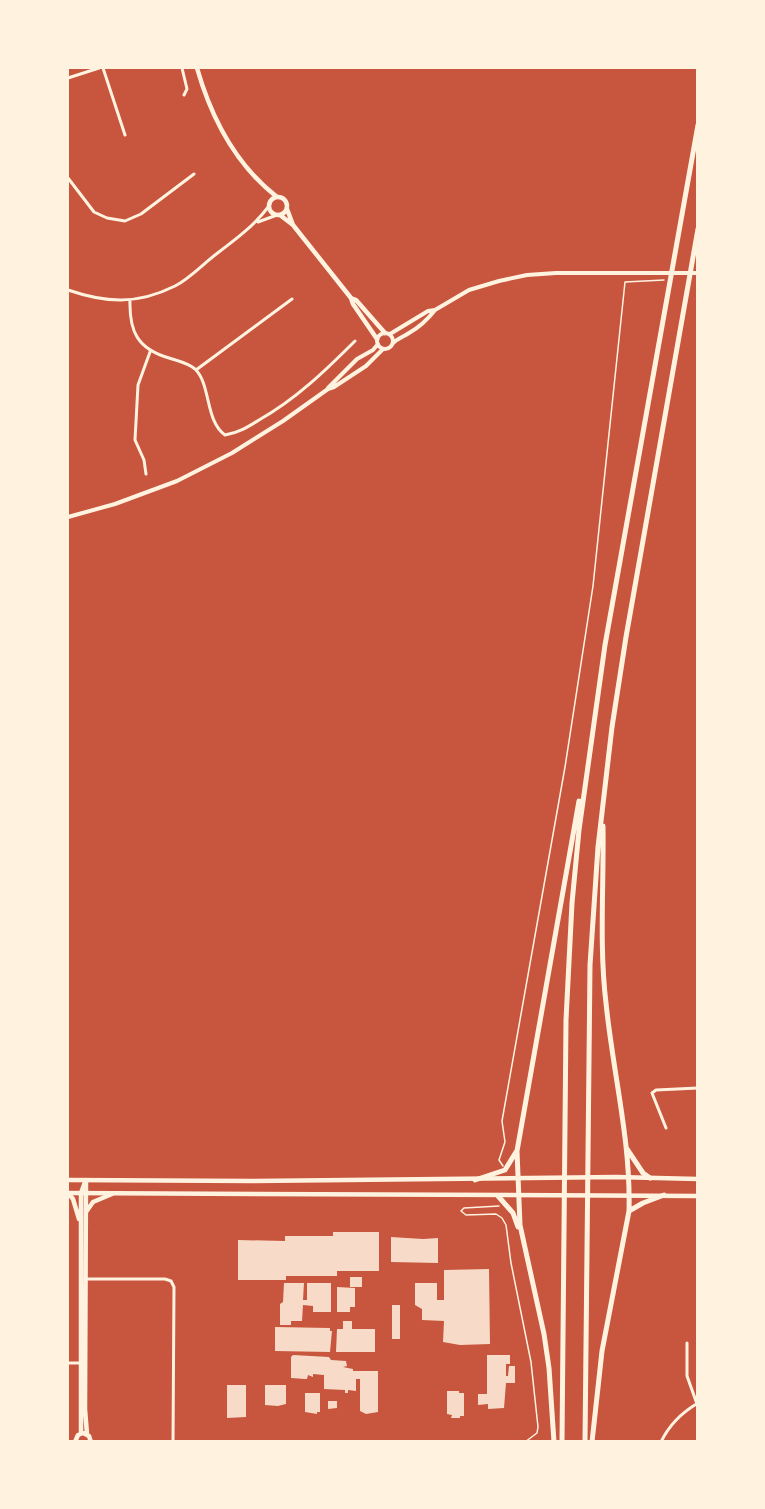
<svg xmlns="http://www.w3.org/2000/svg" width="765" height="1509" viewBox="0 0 765 1509" font-family="'Exo 2',sans-serif">
  <style>
    .building { fill: #f7dbc8 }
    .lines { fill: none; stroke-linecap: round; stroke-linejoin: round }
    .path { stroke: #fff3e0; stroke-width: 1.5 }
    .minor { stroke: #fff3e0; stroke-width: 3 }
    .tertiary { stroke: #fff3e0; stroke-width: 4 }
    .secondary { stroke: #fff3e0; stroke-width: 4.5 }
    .primary { stroke: #fff3e0; stroke-width: 4.5 }
    .motorway { stroke: #fff3e0; stroke-width: 5 }
  </style>
  <rect width="100%" height="100%" fill="#c8553d"/>
  <path class="building" d="M333,1232H379V1271H337V1276H286V1280H238V1240L285,1241V1236H333Z
    M391,1237L423,1239L438,1238V1263L391,1262Z
    M489,1269L490,1344L460,1345L443,1342L444,1321L422,1320V1309L415,1305V1283H437V1300H444V1270Z
    M350,1277H362V1287H350Z
    M284,1283H304L303,1300H307V1283H331V1312H313V1306L303,1305L302,1321H291V1325H280V1304L283,1302Z
    M337,1287L355,1288V1307H350V1312H337Z
    M392,1305H400V1339H392Z
    M343,1321H352V1329H375V1352H336L337,1329H343Z
    M275,1327L330,1328V1331H332L330,1352L275,1351Z
    M293,1355L329,1357L331,1360L346,1361L347,1366L343,1367L353,1369V1371H378V1412L366,1414L360,1411V1379H356V1391L348,1390V1393H345V1390L324,1389V1375L313,1374V1377L308,1375L307,1379H305L291,1378V1357Z
    M487,1355H510V1364H506V1376H508L509,1366H515V1383H506L504,1408L488,1409V1404L478,1405V1394H487Z
    M227,1385H246V1417L227,1418Z
    M265,1385H286V1404L278,1406L265,1405Z
    M447,1391H459V1393H464V1416H460V1418H451L452,1415L447,1414Z
    M305,1393H320V1412H317V1414L305,1412Z
    M328,1401H337V1408L328,1409Z"/>
  <g class="lines">
    <path class="path" d="M503,1166L499,1160L505,1142L502,1121L565,767L593,586L625,282L664,280
      M499,1206L464,1208L461,1211L466,1215L496,1214L502,1218L506,1225L511,1263L531,1362L538,1427L537,1433L525,1442"/>
    <path class="minor" d="M103,68L125,135
      M182,68L187,89L184,95
      M68,78L99,68
      M68,178L94,212L107,218L125,221L141,214L194,174
      M258,222L277,215
      M68,290C106,303 137,305 175,286C189,279 202,265 215,255C235,240 254,226 269,206
      M130,300C129,332 138,349 169,358C178,361 188,363 195,369C211,384 205,421 225,435C238,433 248,427 259,420C296,399 325,371 355,341
      M196,370L292,299
      M146,474L144,460L135,440L138,385L150,352
      M666,1128L652,1093L656,1090L698,1088
      M85,1279H165L171,1281L174,1287L173,1442
      M687,1343V1376L697,1404
      M68,1363H81
      M661,1442C669,1425 681,1413 698,1403"/>
    <path class="tertiary" d="M377 341a8 8 0 1 1 16 0a8 8 0 1 1-16 0Z
      M390,334L428,311L435,310L469,290L499,281L527,275L556,273H698
      M393,343C398,338 403,337 409,333C418,328 428,319 435,310
      M328,388L357,359L373,350L378,344
      M68,517L115,504L177,481L232,453L283,421L328,389L334,387L366,366L383,349"/>
    <path class="secondary" d="M197,68C211,117 236,165 277,197
      M269 206a9 9 0 1 1 18 0a9 9 0 1 1-18 0Z
      M287,209L293,225
      M280,215L293,225L351,298L356,300L385,333
      M351,298L353,304L377,339
      M86,1180L85,1409L87,1434
      M68,1193L73,1199L79,1219
      M86,1212L93,1202L112,1194
      M81,1433V1193L85,1182
      M75,1442L78,1435L83,1433L89,1436L91,1442"/>
    <path class="primary" d="M68,1180L254,1181L616,1177L698,1179
      M68,1193L698,1196"/>
    <path class="motorway" d="M627,1149L643,1173L650,1178
      M475,1180L505,1170L516,1152
      M498,1196L513,1213L518,1227
      M629,1211L643,1203L664,1195
      M554,1442L549,1368L544,1334L520,1225L517,1151L579,801
      M562,1442L566,1020L572,903L579,830L605,645L698,125
      M585,1442L590,965L598,847L612,727L626,637L698,229
      M592,1442L602,1351L629,1211C631,1141 613,1073 606,1003C599,945 604,885 603,826"/>
  </g>
  <rect width="765" height="1509" fill="none" stroke="#fff3e0" stroke-width="138"/>
</svg>
